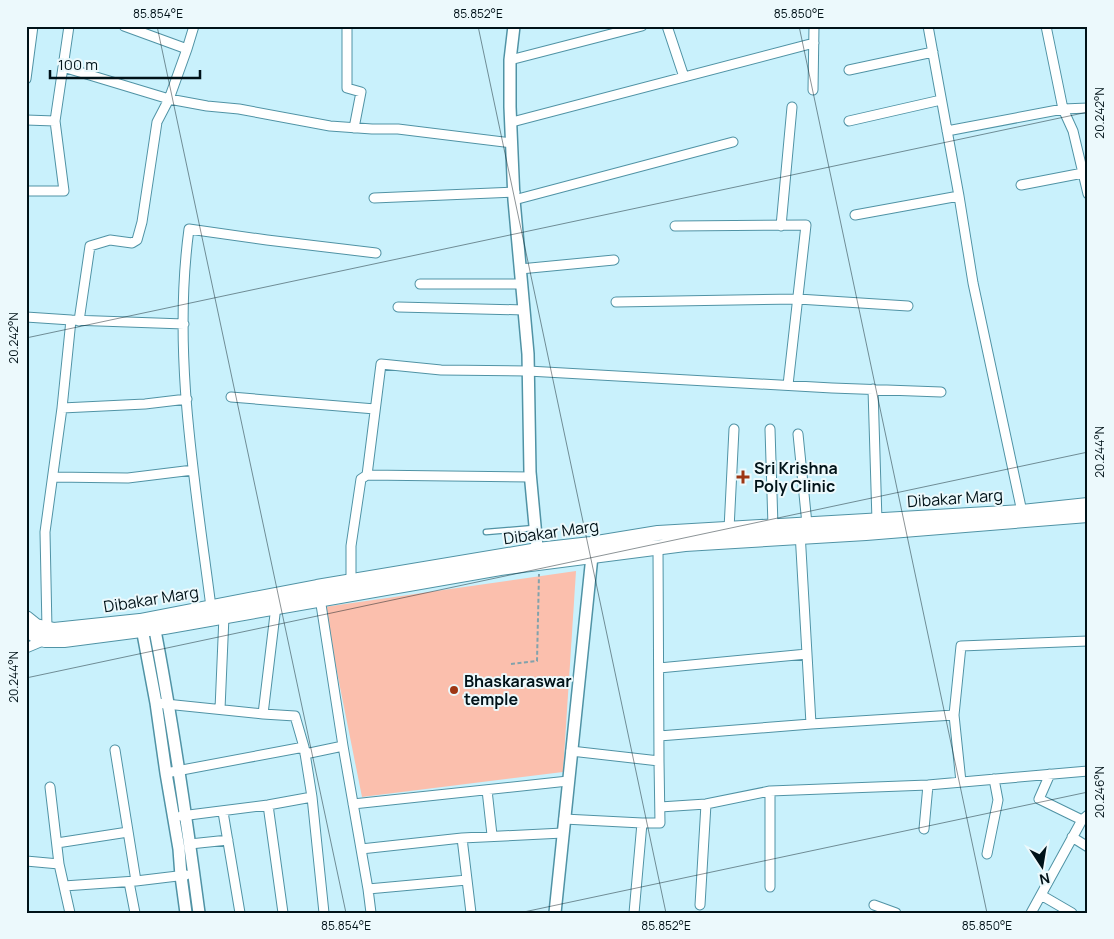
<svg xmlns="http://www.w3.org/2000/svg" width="1114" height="939" viewBox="0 0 1114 939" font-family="Manrope,sans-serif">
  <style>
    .green { fill: #fbbfad }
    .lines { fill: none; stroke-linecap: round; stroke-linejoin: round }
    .service-casing { stroke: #5093a5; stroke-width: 7 }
    .minor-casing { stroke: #5093a5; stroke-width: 11 }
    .tertiary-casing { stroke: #5093a5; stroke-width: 14 }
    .secondary-casing { stroke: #5093a5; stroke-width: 16 }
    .path { stroke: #82a2ab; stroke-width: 2; stroke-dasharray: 4 2.5; stroke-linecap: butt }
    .service { stroke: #fff; stroke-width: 4.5 }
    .minor { stroke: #fff; stroke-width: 9 }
    .tertiary { stroke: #fff; stroke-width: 11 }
    .secondary { stroke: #fff; stroke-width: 14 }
    .ticks { fill: none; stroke: #001218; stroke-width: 1; stroke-opacity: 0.45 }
    .poi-dot { fill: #9d3614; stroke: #ecf9fc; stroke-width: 2 }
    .labels { text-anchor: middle; stroke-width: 4; stroke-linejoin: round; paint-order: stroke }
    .poi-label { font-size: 16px; font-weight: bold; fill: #001218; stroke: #ecf9fc; text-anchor: start }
    .street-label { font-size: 16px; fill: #001218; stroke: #ecf9fc }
    .neatline { fill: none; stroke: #001218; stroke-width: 2 }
    .ticks-label { font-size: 12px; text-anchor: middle; fill: #001218 }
  </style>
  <rect width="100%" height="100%" fill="#c9f1fc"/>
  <path class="green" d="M576,571L563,772L362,797L324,607Z"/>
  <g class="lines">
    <defs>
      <path id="service" d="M486,532L534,528"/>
      <path id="minor" d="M347,26V88L361,92L354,128
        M667,26L684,77
        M928,26L959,196
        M1046,26L1063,109L1073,131L1088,194
        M187,49L194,26
        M510,60L642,26
        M63,67L69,26
        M849,70L933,52
        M26,79L33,26
        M813,90L814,26
        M26,120L55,121
        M849,121L941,100
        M512,122L814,43
        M947,131L1063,109L1088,108
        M1021,185L1083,173
        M26,191H64L55,121L63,67L169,99L207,106L239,109L330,126L372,129H398L512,143
        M374,198L515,192
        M514,200L733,142
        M855,215L959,196L973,283L1022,512
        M675,226L806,225L788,385
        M781,226L792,107
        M520,269L614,260
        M420,284H521
        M616,302L798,299L908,306
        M398,307L524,310
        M26,317L71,320
        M79,321L90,246L110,240L132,243L137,240L142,222L157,122L169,99L187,49L124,26
        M184,324L71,320L62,408L145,404L187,399
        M873,389L877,521
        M231,397L375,409
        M770,429L773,526
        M798,434L807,524
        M367,475L531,477
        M53,477L128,478L193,470
        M729,529L734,429
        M351,581V546L361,479L367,475L381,364L441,370L528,371L832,388L941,392
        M320,598L343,746L368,889
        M211,607C195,482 172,354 189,229L267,240L376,253
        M47,629L45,532L62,408
        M26,648L45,640
        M659,668L807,654
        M156,703L263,714L276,606
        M220,709L224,616
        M954,715L961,646L1088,641
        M811,724L954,715L961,782
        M659,736L811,724L800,532
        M304,747L312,797L324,913
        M115,750L136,881
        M571,751L659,761L658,548
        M305,754L343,746
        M166,773L304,747L295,716L263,714
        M1050,774L1039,799L1082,820
        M50,787L59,864L70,913
        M487,790L492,835
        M770,791V887
        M353,804L568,781
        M268,805L283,913
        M660,807L706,804L770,791L928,785L1088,771
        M223,812L240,913
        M181,816L268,805L312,797
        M564,819L642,823L634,913
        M642,823H660L659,761
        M924,829L928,785
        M1072,837L1088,847
        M462,838L563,833
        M57,843L128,832
        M190,844L228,840
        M361,849L462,838L471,913
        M987,854L998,800L994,779
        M26,861L59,864
        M129,882L135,913
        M64,886L136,881L186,875
        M1041,895L1072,913
        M700,905L706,804
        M874,905L896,913
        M371,913L368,889L467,880
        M1031,913L1082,820L1088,815"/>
      <path id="tertiary" d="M514,26L510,60V107L514,200L528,354L530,472L538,558
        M153,620C172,717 186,815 199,913
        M141,623L156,703L166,773L179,849L181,876L186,913
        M555,913L592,556"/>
      <path id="secondary" d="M26,618L36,626L54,630L140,621L317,587L538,550L591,544L658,533L1022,512L1088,505
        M26,629L39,638L45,640H64L164,627L500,568L685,544L866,533L1088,515"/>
    </defs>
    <use href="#service" class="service-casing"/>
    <use href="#minor" class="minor-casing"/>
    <use href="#tertiary" class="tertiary-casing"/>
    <use href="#secondary" class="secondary-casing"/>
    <path class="path" d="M511,664L537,661L539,574"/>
    <use href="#service" class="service"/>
    <use href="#minor" class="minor"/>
    <use href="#tertiary" class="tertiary"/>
    <use href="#secondary" class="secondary"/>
  </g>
  <path class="ticks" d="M157,26L346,913M478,26L666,913M799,26L987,913M26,338L1088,112M26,678L1088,452M519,913L1088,792"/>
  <g class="poi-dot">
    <path d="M740.5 469.5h5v5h5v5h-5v5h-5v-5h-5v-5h5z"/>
    <circle cx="454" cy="690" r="5"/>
  </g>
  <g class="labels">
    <g class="poi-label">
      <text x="754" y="474">Sri Krishna<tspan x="754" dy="18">Poly Clinic</tspan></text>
      <text x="464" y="687">Bhaskaraswar<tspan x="464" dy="18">temple</tspan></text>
    </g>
    <g class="street-label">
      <text transform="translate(955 498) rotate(-4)" y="6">Dibakar Marg</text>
      <text transform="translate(551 532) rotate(-8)" y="6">Dibakar Marg</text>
      <text transform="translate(151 599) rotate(-9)" y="6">Dibakar Marg</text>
    </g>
  </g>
  <rect width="1114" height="939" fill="none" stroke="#ecf9fc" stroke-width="55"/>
  <g transform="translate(1042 866) rotate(168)" stroke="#ecf9fc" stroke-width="4" paint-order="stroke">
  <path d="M0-4L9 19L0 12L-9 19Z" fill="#001218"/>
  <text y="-8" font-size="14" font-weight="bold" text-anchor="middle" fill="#001218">N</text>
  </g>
  <path d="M50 70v8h150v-8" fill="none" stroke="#001218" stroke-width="2.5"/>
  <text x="58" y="70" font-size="15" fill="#001218" stroke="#ecf9fc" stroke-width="4" paint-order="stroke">100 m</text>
  <rect x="28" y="28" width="1058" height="884" class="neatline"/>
  <g class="ticks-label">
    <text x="158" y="18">85.854°E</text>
    <text x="478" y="18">85.852°E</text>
    <text x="799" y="18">85.850°E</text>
    <text transform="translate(1100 113) rotate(-90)" y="4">20.242°N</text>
    <text transform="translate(14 338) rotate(-90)" y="4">20.242°N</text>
    <text transform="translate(1100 452) rotate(-90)" y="4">20.244°N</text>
    <text transform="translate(14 677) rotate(-90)" y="4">20.244°N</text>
    <text transform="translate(1100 792) rotate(-90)" y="4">20.246°N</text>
    <text x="346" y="930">85.854°E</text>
    <text x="666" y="930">85.852°E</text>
    <text x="987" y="930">85.850°E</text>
  </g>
</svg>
